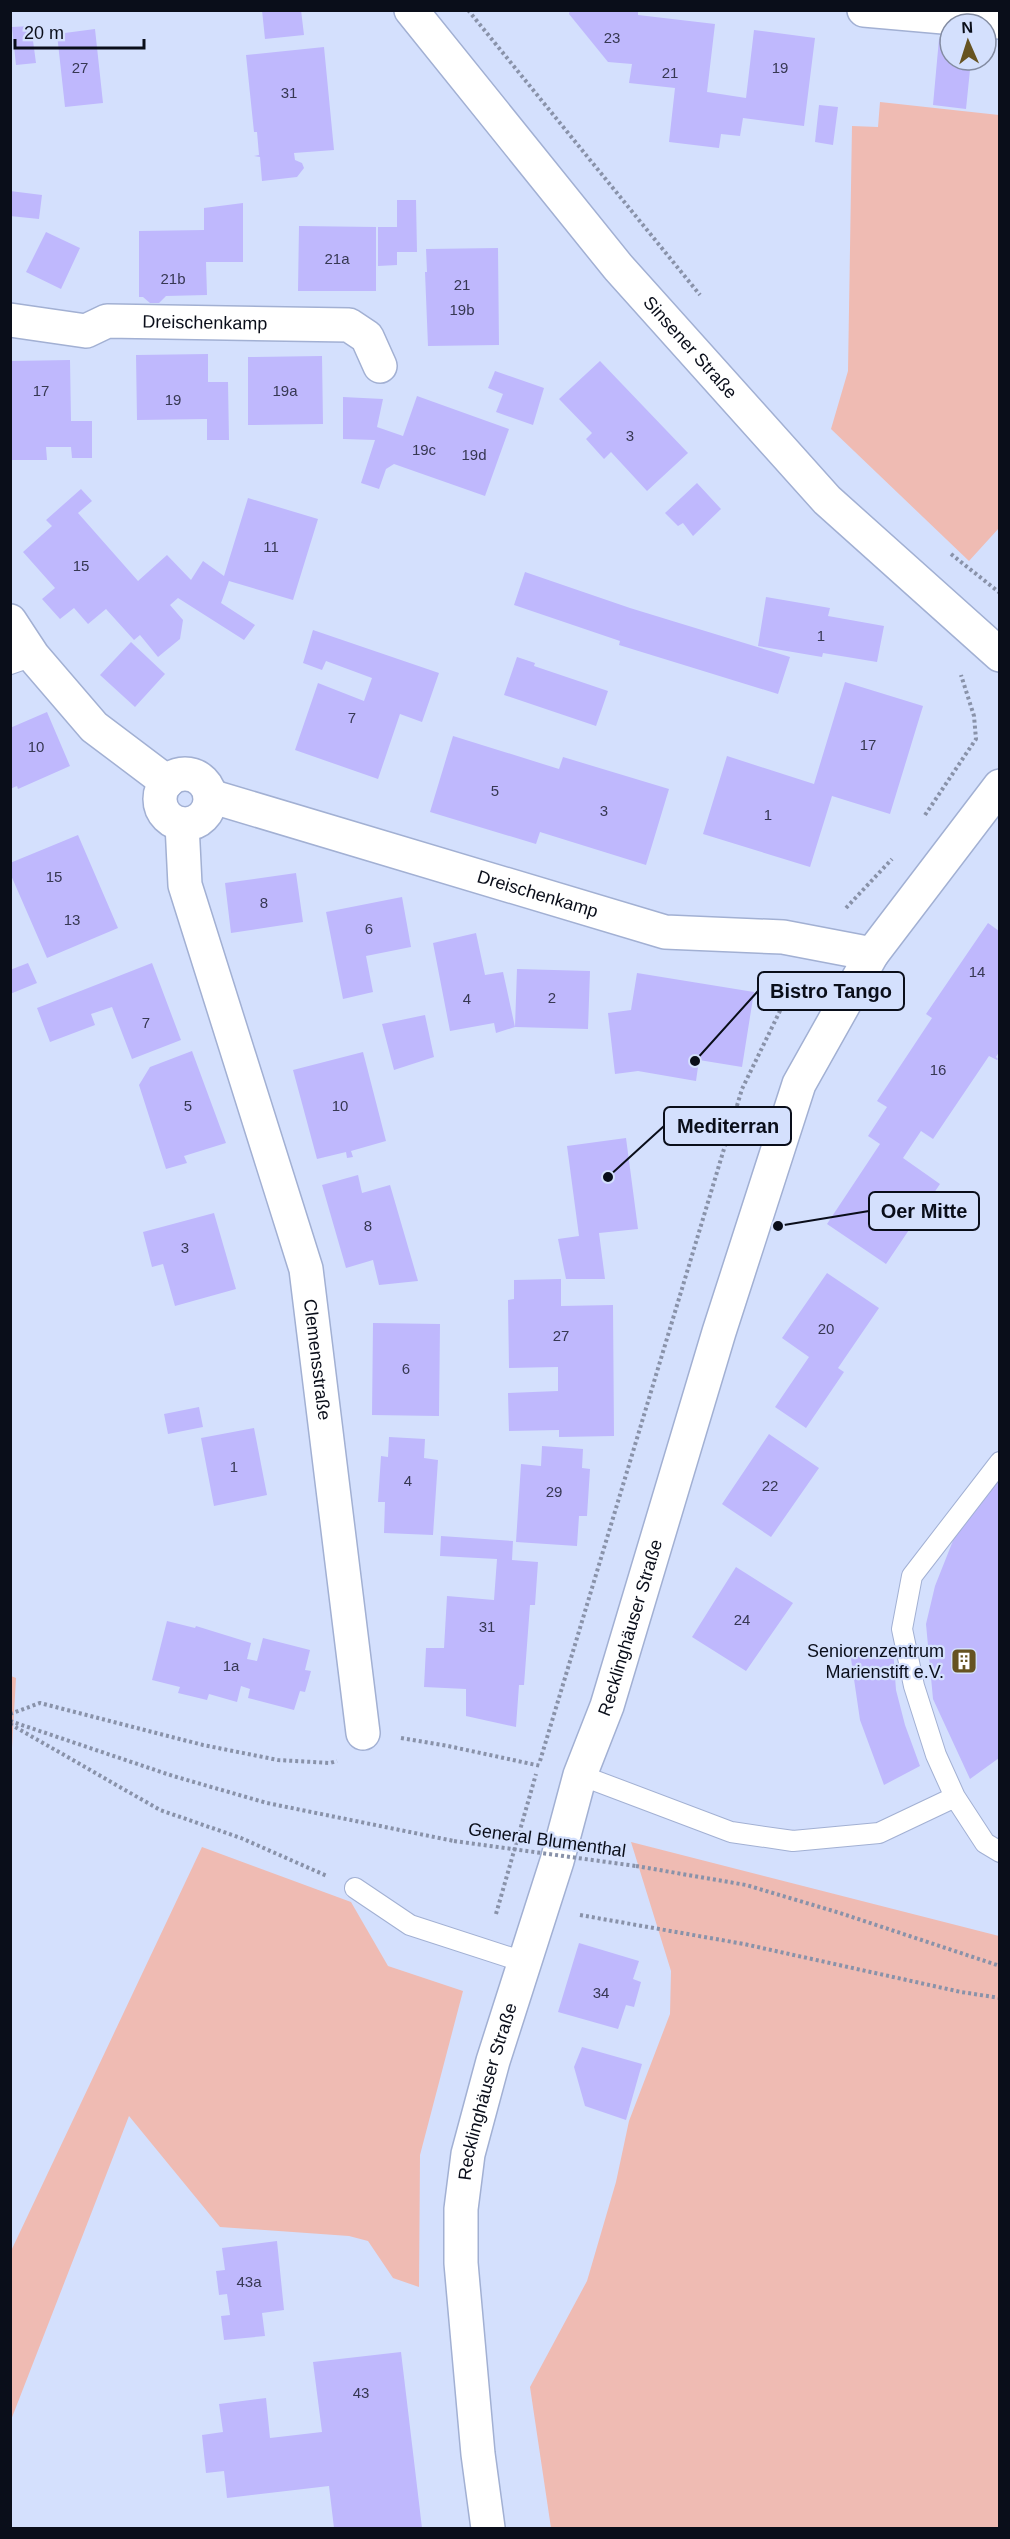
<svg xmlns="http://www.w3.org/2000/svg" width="1010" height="2539" viewBox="0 0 1010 2539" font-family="Arial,sans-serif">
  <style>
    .green { fill: #efbbb3 }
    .building { fill: #bfb8fd }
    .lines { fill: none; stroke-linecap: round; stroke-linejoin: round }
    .service-casing { stroke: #a2b0d3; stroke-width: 22 }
    .minor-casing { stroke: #a2b0d3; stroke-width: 36 }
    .tertiary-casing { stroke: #a2b0d3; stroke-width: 36 }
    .secondary-casing { stroke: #a2b0d3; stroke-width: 36 }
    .path { stroke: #8992a9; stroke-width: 4; stroke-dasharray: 3 3; stroke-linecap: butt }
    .service { stroke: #fff; stroke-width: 20 }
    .minor { stroke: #fff; stroke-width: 33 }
    .tertiary { stroke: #fff; stroke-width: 33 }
    .secondary { stroke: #fff; stroke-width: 33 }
    .path-bridge { stroke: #8992a9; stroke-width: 4; stroke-dasharray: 3 3; stroke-linecap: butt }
    .labels { text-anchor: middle; stroke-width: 4.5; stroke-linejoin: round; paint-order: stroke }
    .number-label { font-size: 15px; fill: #373853 }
    .street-label { font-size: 18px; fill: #0a0e1a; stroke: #d4e0fd }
    .poi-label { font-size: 18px; fill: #0a0e1a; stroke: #d4e0fd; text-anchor: end }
    .leader { fill: none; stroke: #0a0e1a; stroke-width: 2 }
    .callout-dot { fill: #0a0e1a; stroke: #d4e0fd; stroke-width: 2 }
    .callout { fill: #d4e0fd; stroke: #0a0e1a; stroke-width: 2 }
    .callout-label { font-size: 20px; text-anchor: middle; font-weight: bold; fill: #0a0e1a }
  </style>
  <rect width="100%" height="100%" fill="#d4e0fd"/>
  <path class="green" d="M880,102L999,115V528L969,561L831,429L848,371L852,126L878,127Z
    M11,1676L16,1678L11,1765L10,1676Z
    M631,1842L999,1936V2528H551L530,2387L587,2281L616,2182L629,2121L670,2014L671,1971Z
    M202,1847L351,1902L388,1966L463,1991L420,2155L419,2287L393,2278L368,2241L349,2236L220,2227L129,2116L11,2420V2251Z"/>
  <path class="building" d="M262,10H301L304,35L265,39Z
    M570,10H638V15L715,24L707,92L746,98L754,30L815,38L804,126L743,118L740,136L721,134L719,148L669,142L675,88L629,83L632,64L608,62L569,14Z
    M31,26L36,63L16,65L12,27Z
    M95,29L103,103L65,107L57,34Z
    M939,39L950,40V60H971L966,109L933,105Z
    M324,47L334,150L294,153L295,160L302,163L304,168L297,177L262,181L260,157L254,156L259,155L257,132H254L246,55Z
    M819,105L838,107L833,145L815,142Z
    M10,191L42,195L39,219L10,216Z
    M397,200H416L417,252H397V265L378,266V227H397Z
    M243,203V262H206L207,295L166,296L159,303H150L143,297H139V231L204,230V208Z
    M299,226L376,227V291H298Z
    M46,232L80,248L61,289L26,272Z
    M498,248L499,345L428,346L425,272H427L426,249Z
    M208,354V382H228L229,440H207V419L137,420L136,355Z
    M322,356L323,424L248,425V357Z
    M70,360L71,421H92V458H72L71,447H46L47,460H10V361Z
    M600,361L688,453L647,491L611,452L604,459L586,439L592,433L559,399Z
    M495,371L544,388L533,425L496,412L503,394L488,388Z
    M417,396L509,429L485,496L394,464L386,469L379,489L361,483L375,440L343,439V397L383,399L377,427L403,436Z
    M697,483L721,509L693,536L683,523L678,526L665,513Z
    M81,489L92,501L78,513L138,581L167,555L191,580L203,561L224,576L248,498L318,519L293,600L229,581L221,603L255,625L244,640L178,598L170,605L183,620L180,639L158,657L140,635L134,640L106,609L88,624L74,608L60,619L42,599L55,588L23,552L52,526L46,520Z
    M525,572L630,608L790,657L778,694L619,645L620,641L514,605Z
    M766,597L830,608L828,616L884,626L877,662L823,653L822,657L758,646Z
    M313,630L439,673L422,722L400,714L378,779L295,750L318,683L364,701L372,678L326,661L322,670L303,663Z
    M131,642L165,674L135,707L100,675Z
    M517,657L535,663L534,666L608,691L596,726L504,695Z
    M845,682L923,706L890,814L832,796L810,867L703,834L727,756L814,784Z
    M47,712L70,766L18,789L17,786L10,789V728Z
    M453,736L559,769L563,757L669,789L646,865L540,832L536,844L430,812Z
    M78,835L118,928L47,958L10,873V863Z
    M296,873L303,922L231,933L225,883Z
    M402,897L411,947L366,956L373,992L343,999L326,912Z
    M988,923L999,931V1052L996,1057L998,1059L997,1060L989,1056L933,1139L921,1131L903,1158L940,1184L886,1264L827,1224L880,1144L868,1136L887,1107L877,1101L932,1018L926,1014Z
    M476,933L485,975L503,972L515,1027L517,969L590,971L588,1029L515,1027L496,1033L494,1023L450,1031L433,943Z
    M28,963L37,983L10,994V970Z
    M152,963L181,1040L132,1059L112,1007L91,1014L95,1025L50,1042L37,1008Z
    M637,973L754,992L742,1067L699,1060L696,1081L638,1071L615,1074L608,1013L631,1010Z
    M425,1015L434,1057L394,1070L382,1024Z
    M192,1051L226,1143L184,1156L187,1163L166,1169L139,1085L150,1067Z
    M363,1052L386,1141L351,1151L353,1157L347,1158L346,1152L317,1159L293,1070Z
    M626,1138L638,1229L599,1233L605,1279H566L558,1239L579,1236L567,1146Z
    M358,1175L362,1193L390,1185L418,1281L379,1285L373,1260L346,1268L322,1185Z
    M214,1213L236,1289L175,1306L163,1264L152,1267L143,1232Z
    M827,1273L879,1308L838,1368L844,1372L806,1428L775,1407L809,1357L782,1338Z
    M561,1279V1306L613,1305L614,1436L559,1437V1430L509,1431L508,1393L558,1391V1367L509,1368L508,1300L514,1299V1280Z
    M373,1323L440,1324L439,1416L372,1415Z
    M199,1407L203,1427L168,1434L164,1414Z
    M254,1428L267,1495L214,1506L201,1438Z
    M769,1434L819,1468L771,1537L722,1504Z
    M389,1437L425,1439L424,1458L438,1460L433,1535L384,1533L385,1502H378L381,1456L388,1457Z
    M542,1446L583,1449L582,1468L590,1469L587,1516H579L577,1546L516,1542L521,1464L541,1466Z
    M999,1477V1758L970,1779L933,1699L926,1624L935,1586L960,1523Z
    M441,1536L513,1541L512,1560L538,1562L535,1605H530L524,1685H519L516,1727L466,1716V1689L424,1687L426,1648H444L447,1596L494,1600L497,1559L440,1556Z
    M736,1567L793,1603L746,1671L692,1637Z
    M167,1621L195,1628L196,1626L251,1643L247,1659L257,1661L263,1638L310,1650L305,1670L311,1671L305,1692L300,1691L294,1710L248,1698L250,1689L241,1686L237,1702L209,1694L207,1700L178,1693L180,1687L152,1680Z
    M893,1649L896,1690L905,1725L920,1766L884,1785L860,1720L850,1652Z
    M579,1943L639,1961L633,1979L641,1982L634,2007L626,2005L618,2029L558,2012Z
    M582,2047L642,2064L626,2120L585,2106L574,2067Z
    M277,2241L284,2310L262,2313L265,2336L224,2340L221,2316L230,2315L227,2294L219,2295L216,2271L225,2270L222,2248Z
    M401,2352L422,2528H334L329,2486L227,2498L224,2471L206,2473L202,2435L223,2432L219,2404L266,2398L270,2438L322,2432L313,2362Z"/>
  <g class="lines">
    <defs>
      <path id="service" d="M10,664L33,656
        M1000,1462L912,1576L902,1629L914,1686L936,1755L955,1797L985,1843L1000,1852
        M580,1775L731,1832L793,1841L879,1833L955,1797
        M355,1888L410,1925L524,1962"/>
      <g id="minor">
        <path d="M864,10L1000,22"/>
        <path id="s1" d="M10,320L86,331L107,321L349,325L367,337L380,366"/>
        <path d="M10,621L33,656L94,727L167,782"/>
        <circle cx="185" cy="799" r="25"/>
        <path id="s2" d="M210,796L665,932L783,937L872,954"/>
        <path id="s3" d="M182,824L185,885L306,1269L363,1733"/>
      </g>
      <g id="tertiary">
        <path id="s4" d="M488,2528L478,2454L461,2263V2209L468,2154L493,2061L557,1861L580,1775L607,1706L719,1332L799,1084L872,954L1000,786"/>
      </g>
      <g id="secondary">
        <path id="s5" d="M411,10L618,267L827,500L1000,655"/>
      </g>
    </defs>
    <use href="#service" class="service-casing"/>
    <use href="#minor" class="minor-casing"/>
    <use href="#tertiary" class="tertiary-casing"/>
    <use href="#secondary" class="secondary-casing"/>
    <path class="path" d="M468,10L700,295
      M951,554L1000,593
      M925,815L976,739L974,716L961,675
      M846,908L892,859
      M10,1714L40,1703L203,1745L278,1760L330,1763L337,1761
      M10,1721L173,1776L267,1803L454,1841
      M10,1724L160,1810L241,1838L327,1876
      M401,1738L448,1746L541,1766
      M540,1761L742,1089L795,980
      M636,1866L746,1885L840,1913L1000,1966
      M496,1914L536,1774
      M580,1915L744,1944L961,1992L1000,1998"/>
    <use href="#service" class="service"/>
    <use href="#minor" class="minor"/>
    <use href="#tertiary" class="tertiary"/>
    <use href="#secondary" class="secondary"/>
    <path class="path-bridge" d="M454,1841L636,1866"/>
  </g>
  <defs>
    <symbol id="building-square" viewBox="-11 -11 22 22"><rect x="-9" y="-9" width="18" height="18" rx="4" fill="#665321" stroke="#d4e0fd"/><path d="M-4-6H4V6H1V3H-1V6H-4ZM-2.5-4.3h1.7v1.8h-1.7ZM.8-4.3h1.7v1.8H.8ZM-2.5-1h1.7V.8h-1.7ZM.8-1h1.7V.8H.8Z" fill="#fff"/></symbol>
  </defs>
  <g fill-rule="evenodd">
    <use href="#building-square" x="949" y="1646" width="30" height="30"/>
  </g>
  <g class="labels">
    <g class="number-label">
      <text x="612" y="43">23</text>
      <text x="80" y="73">27</text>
      <text x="780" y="73">19</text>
      <text x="670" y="78">21</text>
      <text x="289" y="98">31</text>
      <text x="337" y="264">21a</text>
      <text x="173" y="284">21b</text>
      <text x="462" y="290">21</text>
      <text x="462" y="315">19b</text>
      <text x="41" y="396">17</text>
      <text x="285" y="396">19a</text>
      <text x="173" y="405">19</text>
      <text x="630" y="441">3</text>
      <text x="424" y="455">19c</text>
      <text x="474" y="460">19d</text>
      <text x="271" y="552">11</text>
      <text x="81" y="571">15</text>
      <text x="821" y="641">1</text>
      <text x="352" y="723">7</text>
      <text x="868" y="750">17</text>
      <text x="36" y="752">10</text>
      <text x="495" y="796">5</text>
      <text x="604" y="816">3</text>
      <text x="768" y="820">1</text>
      <text x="54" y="882">15</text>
      <text x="264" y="908">8</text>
      <text x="72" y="925">13</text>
      <text x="369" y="934">6</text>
      <text x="977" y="977">14</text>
      <text x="552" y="1003">2</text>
      <text x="467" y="1004">4</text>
      <text x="146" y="1028">7</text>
      <text x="938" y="1075">16</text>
      <text x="188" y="1111">5</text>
      <text x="340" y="1111">10</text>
      <text x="368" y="1231">8</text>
      <text x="185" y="1253">3</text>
      <text x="826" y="1334">20</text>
      <text x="561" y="1341">27</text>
      <text x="406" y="1374">6</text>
      <text x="234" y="1472">1</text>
      <text x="408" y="1486">4</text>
      <text x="770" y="1491">22</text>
      <text x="554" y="1497">29</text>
      <text x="742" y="1625">24</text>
      <text x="487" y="1632">31</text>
      <text x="231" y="1671">1a</text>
      <text x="601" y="1998">34</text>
      <text x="249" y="2287">43a</text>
      <text x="361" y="2398">43</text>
    </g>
    <g class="street-label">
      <text dy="6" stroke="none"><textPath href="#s1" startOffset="198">Dreischenkamp</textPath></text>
      <text dy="6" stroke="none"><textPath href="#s5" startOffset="438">Sinsener Straße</textPath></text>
      <text dy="6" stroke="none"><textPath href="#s2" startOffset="342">Dreischenkamp</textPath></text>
      <text dy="6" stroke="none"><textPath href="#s3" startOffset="555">Clemensstraße</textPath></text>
      <text dy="6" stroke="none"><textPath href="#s4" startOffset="927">Recklinghäuser Straße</textPath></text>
      <text transform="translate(547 1840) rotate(8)" y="6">General Blumenthal</text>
      <text dy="6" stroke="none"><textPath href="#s4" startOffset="441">Recklinghäuser Straße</textPath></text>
    </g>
    <g class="poi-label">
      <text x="944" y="1657">Seniorenzentrum<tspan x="944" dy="21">Marienstift e.V.</tspan></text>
    </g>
  </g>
  <path class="leader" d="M695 1061L758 991M608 1177L664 1126M778 1226L869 1211"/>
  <g class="callout-dot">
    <circle cx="695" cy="1061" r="6"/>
    <circle cx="608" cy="1177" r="6"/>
    <circle cx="778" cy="1226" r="6"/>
  </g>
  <g class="callout">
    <rect x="758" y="972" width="146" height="38" rx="6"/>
    <rect x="664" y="1107" width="127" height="38" rx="6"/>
    <rect x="869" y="1192" width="110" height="38" rx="6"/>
  </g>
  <g class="callout-label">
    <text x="831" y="998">Bistro Tango</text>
    <text x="728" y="1133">Mediterran</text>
    <text x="924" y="1218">Oer Mitte</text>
  </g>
  <rect width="1010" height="2539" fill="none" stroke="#0a0e1a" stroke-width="24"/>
  <g transform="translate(968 42) rotate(357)"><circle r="28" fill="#d4e0fd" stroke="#838ca2" stroke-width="1.5"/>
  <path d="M0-4.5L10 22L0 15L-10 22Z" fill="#665321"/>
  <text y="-9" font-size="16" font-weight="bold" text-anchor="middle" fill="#0a0e1a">N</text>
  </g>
  <path d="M15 39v9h129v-9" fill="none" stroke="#0a0e1a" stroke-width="3"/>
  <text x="24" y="39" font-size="18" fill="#0a0e1a" stroke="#d4e0fd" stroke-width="4.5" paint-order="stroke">20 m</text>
</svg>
